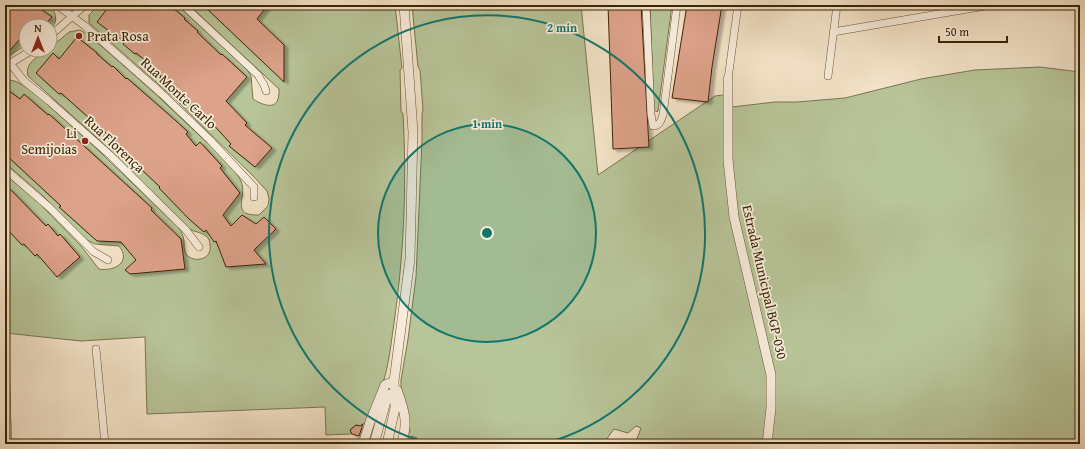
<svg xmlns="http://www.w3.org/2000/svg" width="1085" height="449" viewBox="0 0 1085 449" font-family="'Gentium Book Plus',serif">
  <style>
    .green { fill: #b8c599; stroke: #7a754f }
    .building { fill: #dda28a; stroke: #3c2505; filter: url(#shadow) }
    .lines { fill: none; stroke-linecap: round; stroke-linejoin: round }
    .minor-casing { stroke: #6a5536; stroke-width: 8 }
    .tertiary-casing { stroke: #6a5536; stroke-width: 10 }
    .minor { stroke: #f8eddc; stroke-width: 7 }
    .tertiary { stroke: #f8eddc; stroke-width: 9 }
    .ring { fill: none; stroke: #0f766e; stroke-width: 2 }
    .poi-dot { fill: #8f2418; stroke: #f8eddc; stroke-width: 1.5 }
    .labels { text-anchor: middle; stroke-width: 3.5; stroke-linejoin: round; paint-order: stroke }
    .poi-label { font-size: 14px; fill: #3c2505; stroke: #f8eddc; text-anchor: start }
    .street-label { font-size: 14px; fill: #3c2505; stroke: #f8eddc }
    .centre { fill: #0f766e; stroke: #f8eddc; stroke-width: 2 }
    .ring-label { font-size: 12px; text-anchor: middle; font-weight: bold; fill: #0f766e; stroke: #f8eddc; stroke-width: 3.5; stroke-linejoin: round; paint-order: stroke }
  </style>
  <defs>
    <filter id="shadow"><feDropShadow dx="4" dy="2.5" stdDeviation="1" flood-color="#0004"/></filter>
  </defs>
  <rect width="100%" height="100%" fill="#f4e4c9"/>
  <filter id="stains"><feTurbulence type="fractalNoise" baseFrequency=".005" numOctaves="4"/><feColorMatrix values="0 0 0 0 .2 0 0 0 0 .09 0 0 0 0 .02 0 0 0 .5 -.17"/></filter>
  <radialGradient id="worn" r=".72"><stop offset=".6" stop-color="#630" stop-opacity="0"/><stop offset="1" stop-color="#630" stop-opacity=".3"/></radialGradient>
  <path class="green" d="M5,5H50C54,9 57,17 55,23C54,25 52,27 50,29V26H26V45L10,55L5,56Z
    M99,5H177L245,67L251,76L253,99C259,103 275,111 278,99C279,96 279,92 279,89L189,5H395L402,68L400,70L401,111L403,114C407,184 404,254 394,323C391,343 389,364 383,383C378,396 371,409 366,422L360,426L356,425L350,430L352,434L326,435L325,407L147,414L145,337L81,341L5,333V174L39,203L81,246L99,269C114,272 132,262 119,246L95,244L87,240L41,194L5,163V80C9,80 13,80 17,82C35,91 50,107 65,120C104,154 140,192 178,227C180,230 182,233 183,236C185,241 183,247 185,252C190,264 213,261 210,245C210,242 209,238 206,236C203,233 196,232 191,230L95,136L28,76C25,62 37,58 47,50H50V48L69,32L80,30L87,34C120,62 153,91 184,121C196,133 209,143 220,155C227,163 236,171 241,181C248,197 229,216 259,215L268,206L269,199L267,191L254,177L175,99L89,23V15Z
    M412,5H581L598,175L715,96L732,94V107L775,102H797L845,98L921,79L975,70L1040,67L1080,72V444H635L641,428L636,426L628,433L614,429L603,444H429L420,442L419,444H416L417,438L412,436L411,441L407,440L410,430L401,388V380L408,339L416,277L422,140V113L423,110L420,70L418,67Z
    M650,5H672L658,111L657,112L654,110Z"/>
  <path class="building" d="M5,5H35L52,17L43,26H26V32L5,56Z
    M110,5H166L172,10L173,8L185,18L184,19L198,31L197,32L221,55L222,54L247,77L226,101L247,123L245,125L272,148L255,167L229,146L231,144L210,121L160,78L161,76L148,66L150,64L136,53L135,54L123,44L124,42L97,22Z
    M203,5H268L257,19L284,45V82Z
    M608,5H641L649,147L613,149Z
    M687,5H722L712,67L708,102L672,98Z
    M77,37L97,53V54L112,67L113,66L126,79L127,78L175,120L188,132L186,134L196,146L200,142L222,166L220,168L240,193L223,215L231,226L242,215L256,224L264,217L276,229L254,250L266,264L226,267L216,241L214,242L206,230L204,232L189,219L159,188L160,187L123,152L125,150L61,93L59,94L36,73L53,53L59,59Z
    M5,88L20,99L24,94L48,115L49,114L152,208L151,210L181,239L185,269L130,274L125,270L136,260L121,242L97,241L59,207L61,206L5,154Z
    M9,188L46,226L48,224L58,236L60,234L80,257L57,277L37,254L35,256L24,244L22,245L5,227V191Z
    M363,424L359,436L352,434L350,430L356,425L360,426Z"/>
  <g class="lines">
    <defs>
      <path id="minor" d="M57,5L85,26L161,93L210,140L254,187V197
        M183,5L258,75L264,85L266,91
        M646,5L651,114L653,126C660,126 661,120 663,115L677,5
        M833,32L991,5
        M50,36L85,5
        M5,64L13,67L24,81L49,101L110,155L186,230L199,247
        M6,66L32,50
        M828,76L837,5
        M728,79L738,5
        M5,169L50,208L94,252L108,260
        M96,349L105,444
        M5,351L8,444"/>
      <path id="tertiary" d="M728,79V160L734,217L771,375V408L767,444
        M397,390C404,409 409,424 401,444
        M363,444L370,422L385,385L394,381
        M374,444L388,394
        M387,444L395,408L394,381L410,259L413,132L404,5"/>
    </defs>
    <use href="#minor" class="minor-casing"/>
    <use href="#tertiary" class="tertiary-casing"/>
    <use href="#minor" class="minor"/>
    <use href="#tertiary" class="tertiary"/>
  </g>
  <circle cx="487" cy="233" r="109" fill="#0f766e" fill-opacity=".12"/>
  <g class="ring">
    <circle cx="487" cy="233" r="109"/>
    <path d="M431 444A218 218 0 1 1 543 444"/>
  </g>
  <g class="poi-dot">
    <circle cx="79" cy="36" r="4"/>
    <circle cx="85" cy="141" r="4"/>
  </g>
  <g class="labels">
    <g class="poi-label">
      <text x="87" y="41">Prata Rosa</text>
      <text x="77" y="138" text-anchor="end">Li<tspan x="77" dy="16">Semijoias</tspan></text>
    </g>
    <g class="street-label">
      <text transform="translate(179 93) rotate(43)" y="5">Rua Monte Carlo</text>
      <text transform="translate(115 144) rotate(43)" y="5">Rua Florença</text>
      <text transform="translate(765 282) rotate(77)" y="5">Estrada Municipal BGP-030</text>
    </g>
  </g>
  <circle cx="487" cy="233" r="6" class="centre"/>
  <g class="ring-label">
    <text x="562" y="32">2 min</text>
    <text x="487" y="128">1 min</text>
  </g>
  <rect width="1085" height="449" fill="none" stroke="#f4e4c9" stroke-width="20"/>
  <rect x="6" y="6" width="1073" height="437" fill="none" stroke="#3c2505" stroke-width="2"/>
  <rect x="10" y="10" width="1065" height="429" fill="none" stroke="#3c2505"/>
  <g transform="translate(38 38)"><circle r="19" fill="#f8eddc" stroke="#ad9d86"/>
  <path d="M0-3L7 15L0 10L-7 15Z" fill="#8f2418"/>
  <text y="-6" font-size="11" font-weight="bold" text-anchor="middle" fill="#3c2505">N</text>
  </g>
  <path d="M939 36v6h68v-6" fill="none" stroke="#3c2505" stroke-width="2"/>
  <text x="945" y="36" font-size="12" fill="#3c2505" stroke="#f8eddc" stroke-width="3" paint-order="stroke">50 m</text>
  <rect width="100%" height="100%" filter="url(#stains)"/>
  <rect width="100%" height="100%" fill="url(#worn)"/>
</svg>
